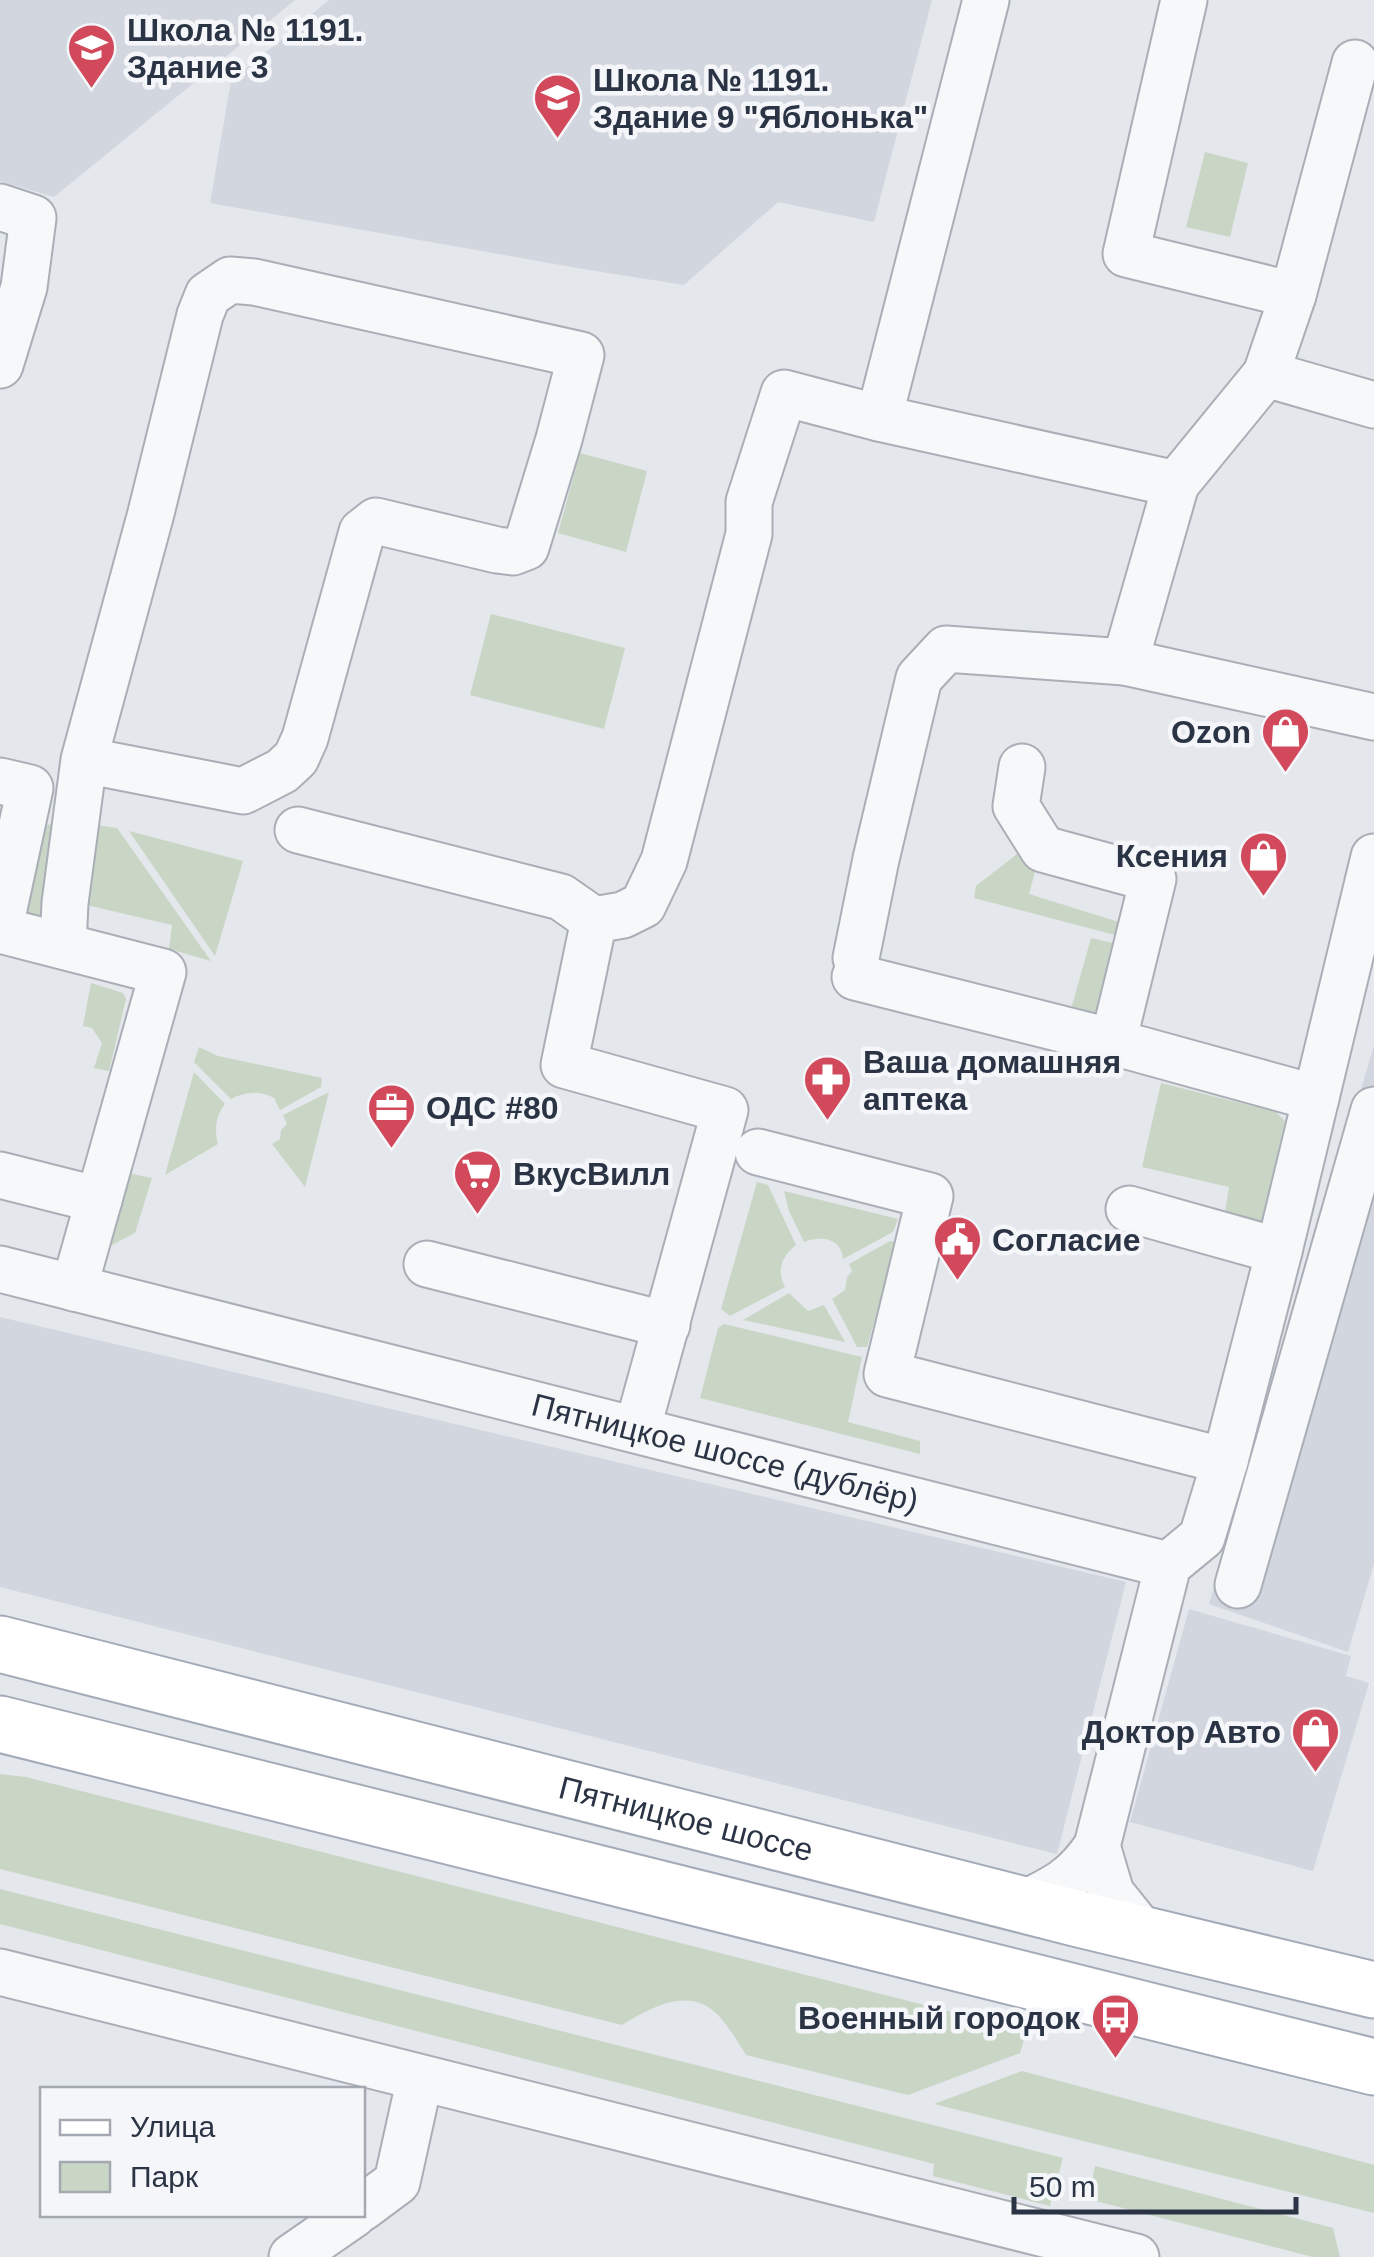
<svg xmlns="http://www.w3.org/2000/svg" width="1374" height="2257" viewBox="0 0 1374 2257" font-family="Helvetica,sans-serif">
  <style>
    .built { fill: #d2d6de }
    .green { fill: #c9d6c5 }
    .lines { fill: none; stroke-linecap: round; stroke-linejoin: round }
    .minor-casing { stroke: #a9aeb7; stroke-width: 49 }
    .major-casing { stroke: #a3abb8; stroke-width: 59 }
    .minor { stroke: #f7f8fa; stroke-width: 45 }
    .major { stroke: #fff; stroke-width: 55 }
    .labels { text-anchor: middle; stroke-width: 9; stroke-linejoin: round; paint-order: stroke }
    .poi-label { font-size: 32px; font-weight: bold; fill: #2b3445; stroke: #f4f6f9; text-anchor: start }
    .street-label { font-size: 32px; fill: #2b3445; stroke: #f4f6f9 }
  </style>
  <rect width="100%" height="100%" fill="#e4e7ec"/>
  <path class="built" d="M0,0H295L54,197L0,181Z
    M329,0H932L874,222L778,202L684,285L589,270L210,203L231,81Z
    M1374,1045V1564L1348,1652L1209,1604Z
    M0,1317L1126,1582L1057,1854L0,1587Z
    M1189,1609L1351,1656L1346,1676L1369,1683L1313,1871L1130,1822Z"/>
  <path class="green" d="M1205,152L1248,163L1230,237L1186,227Z
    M580,453L647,471L626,552L558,533Z
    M491,614L625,648L604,729L470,695Z
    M57,821L56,906L33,929L22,905L46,826Z
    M89,824L117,828L211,961L169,949L172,925L78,903Z
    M129,831L243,861L215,956Z
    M1026,847L1036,868L1029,894L1122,923L1119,936L974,898L976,886Z
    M1091,938L1117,944L1099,1012L1095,1018L1069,1016Z
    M91,983L123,993L126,999L109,1071L94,1068L102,1043L92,1028L83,1026Z
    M199,1047L218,1056L322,1078L321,1087L280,1110L274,1098C259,1090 245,1092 231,1099L194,1062Z
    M194,1072L225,1104C216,1115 214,1130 218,1144L165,1175Z
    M1161,1083L1276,1112L1285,1121L1262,1220L1253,1224L1224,1218L1229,1187L1142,1167Z
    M329,1092L305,1187L272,1144L280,1139L281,1130L287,1124L283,1115Z
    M123,1172L152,1178L135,1233L108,1247Z
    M757,1182L768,1185L796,1245C782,1256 776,1271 785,1287L730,1316L721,1309Z
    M784,1191L898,1219L893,1232L843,1259C841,1237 821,1236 804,1242L789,1211Z
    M890,1241L897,1242L867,1347H857L832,1299L845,1290L847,1277L852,1271L849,1264Z
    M789,1293L808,1311L824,1305L845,1342L743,1320Z
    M724,1324L862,1357L848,1422L920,1441V1454L700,1398L718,1328Z
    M0,1774L26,1777L1027,2031L1020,2053L908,2095L746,2055C738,2042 729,2027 718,2015C689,1985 650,2008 622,2025L0,1869Z
    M0,1889L1063,2158L1050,2206L933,2176L934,2164L0,1924Z
    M1022,2071L1374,2165V2213L934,2104Z
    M1095,2166L1333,2228L1340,2257H1313L1088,2199Z"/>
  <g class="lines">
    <defs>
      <g id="minor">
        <path d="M986,0L879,418L1176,484L1125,662L1374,717"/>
        <path d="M1184,0L1126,254L1293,295"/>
        <path d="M0,207L33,218L24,287L0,365"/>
        <path d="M1266,374L1374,405"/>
        <path d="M1176,484L1266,374L1293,295L1355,63"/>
        <path d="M1022,767L1016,806L1043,849L1153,879L1113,1042L1316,1098"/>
        <path d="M0,781L30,788L0,927"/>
        <path d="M298,830L561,897L594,920L564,1065L725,1110L637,1430"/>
        <path d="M594,920L623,915L643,905L664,861L749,534V502L784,393L879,418"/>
        <path d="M0,930L163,972L74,1288"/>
        <path d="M63,946L65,903L84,760L151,513L200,315L208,295L230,280L254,282L581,355L559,439L526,547L513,552L497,550L376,521L362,532L305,738L296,758L282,771L243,791L84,760"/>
        <path d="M856,958L876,859L919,678L946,649L1125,662"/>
        <path d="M855,977L1113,1042"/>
        <path d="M758,1152L930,1196L887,1374L1225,1461"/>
        <path d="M0,1175L99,1200"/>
        <path d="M1129,1209L1279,1251"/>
        <path d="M427,1264L667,1325"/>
        <path id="s1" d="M0,1269L1168,1565"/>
        <path d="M1168,1565L1202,1537L1225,1461L1279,1251L1374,857"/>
        <path d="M1238,1585L1374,1110"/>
        <path d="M1097,1846L1111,1893L1144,1934"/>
        <path d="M1023,1904C1057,1888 1076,1878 1097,1846L1168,1565"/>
        <path d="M0,1972L1136,2257"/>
        <path d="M362,2208L397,2182L420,2078"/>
        <path d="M292,2257L354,2214"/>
      </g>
      <g id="major">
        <path id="s2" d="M0,1644L1079,1919L1374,1990"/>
        <path d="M0,1724L1374,2067"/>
      </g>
    </defs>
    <use href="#minor" class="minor-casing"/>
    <use href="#major" class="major-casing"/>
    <use href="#minor" class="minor"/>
    <use href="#major" class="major"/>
  </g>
  <defs>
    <symbol id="school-pin" viewBox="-11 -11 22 30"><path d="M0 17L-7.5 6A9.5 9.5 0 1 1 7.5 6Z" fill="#d1495b" stroke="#f4f6f9"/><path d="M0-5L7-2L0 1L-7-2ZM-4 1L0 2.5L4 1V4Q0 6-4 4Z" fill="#fff"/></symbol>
    <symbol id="shop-pin" viewBox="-11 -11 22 30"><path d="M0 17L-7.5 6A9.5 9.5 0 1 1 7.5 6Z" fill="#d1495b" stroke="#f4f6f9"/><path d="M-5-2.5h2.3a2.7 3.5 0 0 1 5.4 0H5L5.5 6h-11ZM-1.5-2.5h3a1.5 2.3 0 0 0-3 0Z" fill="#fff"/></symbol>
    <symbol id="pharmacy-pin" viewBox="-11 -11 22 30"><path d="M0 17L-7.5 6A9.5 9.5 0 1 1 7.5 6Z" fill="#d1495b" stroke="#f4f6f9"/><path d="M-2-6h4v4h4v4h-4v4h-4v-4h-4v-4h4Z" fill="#fff"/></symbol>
    <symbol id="office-pin" viewBox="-11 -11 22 30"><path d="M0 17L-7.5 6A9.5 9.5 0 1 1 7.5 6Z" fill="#d1495b" stroke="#f4f6f9"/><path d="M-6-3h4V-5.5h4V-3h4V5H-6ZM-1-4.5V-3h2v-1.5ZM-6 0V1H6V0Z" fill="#fff"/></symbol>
    <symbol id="supermarket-pin" viewBox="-11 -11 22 30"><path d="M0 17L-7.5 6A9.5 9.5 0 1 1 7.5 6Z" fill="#d1495b" stroke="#f4f6f9"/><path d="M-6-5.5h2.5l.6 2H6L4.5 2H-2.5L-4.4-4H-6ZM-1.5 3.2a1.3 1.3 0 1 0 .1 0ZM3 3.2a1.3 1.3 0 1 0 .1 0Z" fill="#fff"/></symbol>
    <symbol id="civic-pin" viewBox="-11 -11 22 30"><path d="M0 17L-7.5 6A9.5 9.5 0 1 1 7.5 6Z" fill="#d1495b" stroke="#f4f6f9"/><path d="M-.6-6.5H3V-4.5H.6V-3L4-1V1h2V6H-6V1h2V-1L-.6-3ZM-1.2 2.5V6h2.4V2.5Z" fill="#fff"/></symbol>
    <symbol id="bus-pin" viewBox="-11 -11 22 30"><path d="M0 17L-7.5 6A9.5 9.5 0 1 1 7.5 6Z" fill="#d1495b" stroke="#f4f6f9"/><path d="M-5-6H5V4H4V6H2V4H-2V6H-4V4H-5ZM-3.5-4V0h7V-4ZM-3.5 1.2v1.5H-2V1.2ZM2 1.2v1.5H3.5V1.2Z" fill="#fff"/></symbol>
  </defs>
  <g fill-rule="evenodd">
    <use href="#school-pin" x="64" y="20" width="55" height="75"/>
    <use href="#school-pin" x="530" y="70" width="55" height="75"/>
    <use href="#shop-pin" x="1258" y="704" width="55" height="75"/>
    <use href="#shop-pin" x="1236" y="828" width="55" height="75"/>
    <use href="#pharmacy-pin" x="800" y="1052" width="55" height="75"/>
    <use href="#office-pin" x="364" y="1080" width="55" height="75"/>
    <use href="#supermarket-pin" x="450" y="1146" width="55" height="75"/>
    <use href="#civic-pin" x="930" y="1212" width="55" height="75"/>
    <use href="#shop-pin" x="1288" y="1704" width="55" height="75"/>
    <use href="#bus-pin" x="1088" y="1990" width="55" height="75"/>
  </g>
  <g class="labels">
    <g class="poi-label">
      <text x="127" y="41">Школа № 1191.<tspan x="127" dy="37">Здание 3</tspan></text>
      <text x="593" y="91">Школа № 1191.<tspan x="593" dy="37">Здание 9 "Яблонька"</tspan></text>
      <text x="1251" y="743" text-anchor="end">Ozon</text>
      <text x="1228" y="867" text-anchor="end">Ксения</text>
      <text x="863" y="1073">Ваша домашняя<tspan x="863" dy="37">аптека</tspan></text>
      <text x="426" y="1119">ОДС #80</text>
      <text x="513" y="1185">ВкусВилл</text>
      <text x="992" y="1251">Согласие</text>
      <text x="1281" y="1743" text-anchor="end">Доктор Авто</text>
      <text x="1080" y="2029" text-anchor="end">Военный городок</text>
    </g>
    <g class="street-label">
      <text dy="11" stroke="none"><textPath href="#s1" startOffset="748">Пятницкое шоссе (дублёр)</textPath></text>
      <text dy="11" stroke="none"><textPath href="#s2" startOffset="708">Пятницкое шоссе</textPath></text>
    </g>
  </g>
  <rect x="40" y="2087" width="325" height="130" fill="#f4f6f9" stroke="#a4a8b1" stroke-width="2.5"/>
  <rect x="60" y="2120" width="50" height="15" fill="#ffffff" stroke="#a4a8b1" stroke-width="2.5"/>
  <text x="130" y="2137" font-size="30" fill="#2b3445">Улица</text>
  <rect x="60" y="2162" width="50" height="30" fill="#c9d6c5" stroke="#a4a8b1" stroke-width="2.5"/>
  <text x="130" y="2187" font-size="30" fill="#2b3445">Парк</text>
  <path d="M1014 2197v15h282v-15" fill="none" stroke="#2b3445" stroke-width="5"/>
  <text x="1029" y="2197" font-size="30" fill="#2b3445" stroke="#f4f6f9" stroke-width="8" paint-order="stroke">50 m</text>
</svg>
